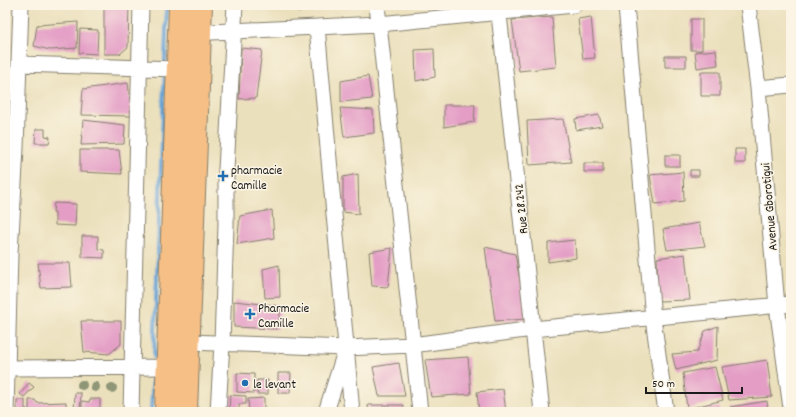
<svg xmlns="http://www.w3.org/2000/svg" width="796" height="417" viewBox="0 0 796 417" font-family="Dekko,sans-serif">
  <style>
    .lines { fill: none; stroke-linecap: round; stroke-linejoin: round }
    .stream { stroke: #65a2d6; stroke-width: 4 }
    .building { fill: #e49ec6 }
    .street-casing { stroke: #847e6c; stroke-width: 17 }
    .primary-casing { stroke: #847e6c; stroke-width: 24 }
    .street { stroke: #fff; stroke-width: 15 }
    .primary { stroke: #f5bf86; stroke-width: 22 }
    .tree { fill: #8f9678 }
    .poi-dot { fill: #1f6fb2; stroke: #fcf5e5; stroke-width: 1.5 }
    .labels { text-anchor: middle; stroke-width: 3; stroke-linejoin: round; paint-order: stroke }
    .poi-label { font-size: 13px; fill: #1c1c1c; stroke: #fcf5e5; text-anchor: start }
    .street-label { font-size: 13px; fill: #1c1c1c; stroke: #fcf5e5 }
  </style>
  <rect width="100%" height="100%" fill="#fcf5e5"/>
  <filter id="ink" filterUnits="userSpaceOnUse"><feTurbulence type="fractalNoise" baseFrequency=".025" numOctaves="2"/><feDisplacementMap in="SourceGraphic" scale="8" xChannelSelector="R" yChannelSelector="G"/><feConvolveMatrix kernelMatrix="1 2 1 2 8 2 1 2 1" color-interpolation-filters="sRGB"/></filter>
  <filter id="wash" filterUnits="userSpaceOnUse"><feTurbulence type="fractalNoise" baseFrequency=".012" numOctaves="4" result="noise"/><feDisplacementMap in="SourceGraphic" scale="16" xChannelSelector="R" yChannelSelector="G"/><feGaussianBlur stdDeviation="0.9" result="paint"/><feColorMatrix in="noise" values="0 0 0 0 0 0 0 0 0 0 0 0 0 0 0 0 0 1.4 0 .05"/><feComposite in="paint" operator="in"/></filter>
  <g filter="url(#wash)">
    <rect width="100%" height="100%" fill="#ebe0bc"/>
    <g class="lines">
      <path class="stream" d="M154,357L167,5
        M151,412L153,378"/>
    </g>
    <g id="blocks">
      <path class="building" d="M104,5H129L128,47L120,54H104Z
        M293,5H303L299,13Z
        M552,17L556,67L519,71L512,20Z
        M591,17L595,58L583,59L578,19Z
        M691,19H702V50H691Z
        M78,22L77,48L50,50L34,46L37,25Z
        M80,29L98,30L97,54L79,53Z
        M241,48L262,50L256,98L239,99Z
        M434,49L435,77L416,81L415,50Z
        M716,50L718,65L697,68L695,52Z
        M665,56H686V67H665Z
        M701,72H720V96H701Z
        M368,76L372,99L341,102V81Z
        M128,83L132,116L81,115L83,89Z
        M444,105H475L474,122L444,127Z
        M340,108L373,110L374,133L344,137Z
        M599,115L602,126L576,130L575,119Z
        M563,119L571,162L529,165L527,121Z
        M83,120L125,125L124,144L81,145Z
        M36,129H45V136L50,137L49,143H35Z
        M735,149H745V163H735Z
        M80,150H119L122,174L80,172Z
        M665,155H680V166H665Z
        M584,163H603V172H584Z
        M690,170H699V176H690Z
        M683,172L684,201L655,204L650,175Z
        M358,174L359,214L343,212V177Z
        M54,203L76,204L75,226L55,225V212H53Z
        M272,210L274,238L237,244L240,216Z
        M699,223L705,246L667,250L663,229Z
        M82,236H98V249L104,250V258L82,257Z
        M575,240L576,258L548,262V243Z
        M485,247L515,254L527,319L495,321Z
        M392,248L388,287L372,286L369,252Z
        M685,254L690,300L658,301L657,258Z
        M38,263H70L72,287L41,288Z
        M279,265L280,297L265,298L263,269Z
        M234,301L281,306L278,329L234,327Z
        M81,321H121V344L109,354L84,352Z
        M718,326L717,360L676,370L672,354L697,352L705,331Z
        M468,357L471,394L431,397L425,360Z
        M767,360L772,397L729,400L722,367Z
        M399,363L405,396H379L373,367Z
        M715,367L723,400L687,409L683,373Z
        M237,373L254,374V393L237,392Z
        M278,373H291L290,393H278Z
        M257,380H268V394H257Z
        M29,383L34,387L24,397L20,394Z
        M503,389L506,412H479L477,392Z
        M75,393H81L80,412H74Z
        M230,395L246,396V404H239V412H229Z
        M264,398V412H249L248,399Z
        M90,399H100V412H82V401L89,402Z
        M17,400H25V409H27V412H17Z
        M29,400H35L37,403L66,402V412H29Z
        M767,401L768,412H731L730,407Z
        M368,405H404L403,412H369Z
        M719,407V412H690V411Z"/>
    </g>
  </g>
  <g filter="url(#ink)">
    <use href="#blocks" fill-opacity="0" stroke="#847e6c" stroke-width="1"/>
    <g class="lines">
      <defs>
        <path id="street" d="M377,5L420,412
          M498,5L542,412
          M626,5L653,318L666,412
          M748,5L758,88L777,306L791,408
          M317,27L352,412
          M190,33L379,24L574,5
          M19,64L177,69
          M758,88L791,85
          M5,368L168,367L189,342L346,348L412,345L533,329L791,304
          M6,412L10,253L16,148L21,5
          M131,412L141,5
          M218,412L222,343L226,225V170L235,5
          M326,412L344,355"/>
        <path id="primary" d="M166,412L180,5
          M186,412L201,5"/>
      </defs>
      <use href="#street" class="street-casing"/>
      <use href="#primary" class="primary-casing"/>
      <use href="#street" class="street"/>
      <use href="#primary" class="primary"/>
    </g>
    <g class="tree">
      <circle cx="82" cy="385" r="5"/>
      <circle cx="95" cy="387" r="5"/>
      <circle cx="112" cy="388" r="5"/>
    </g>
  </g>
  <g class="poi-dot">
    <path d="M221 170h4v4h4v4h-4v4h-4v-4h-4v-4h4z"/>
    <path d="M248 308h4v4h4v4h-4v4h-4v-4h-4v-4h4z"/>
    <circle cx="245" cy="383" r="4"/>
  </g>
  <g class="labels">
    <g class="poi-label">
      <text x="231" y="174">pharmacie<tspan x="231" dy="15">Camille</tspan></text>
      <text x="258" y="312">Pharmacie<tspan x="258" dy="15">Camille</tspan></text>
      <text x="253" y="388">le levant</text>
    </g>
    <g class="street-label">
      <text transform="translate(768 207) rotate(-95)" y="5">Avenue Gborotigui</text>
      <text transform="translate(520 209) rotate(-96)" y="5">Rue 28.242</text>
    </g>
  </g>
  <rect width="796" height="417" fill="none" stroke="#fcf5e5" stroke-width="20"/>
  <path d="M646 387v6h96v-6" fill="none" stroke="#1c1c1c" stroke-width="2"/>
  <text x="652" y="387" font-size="12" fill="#1c1c1c" stroke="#fcf5e5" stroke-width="3" paint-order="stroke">50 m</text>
</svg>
